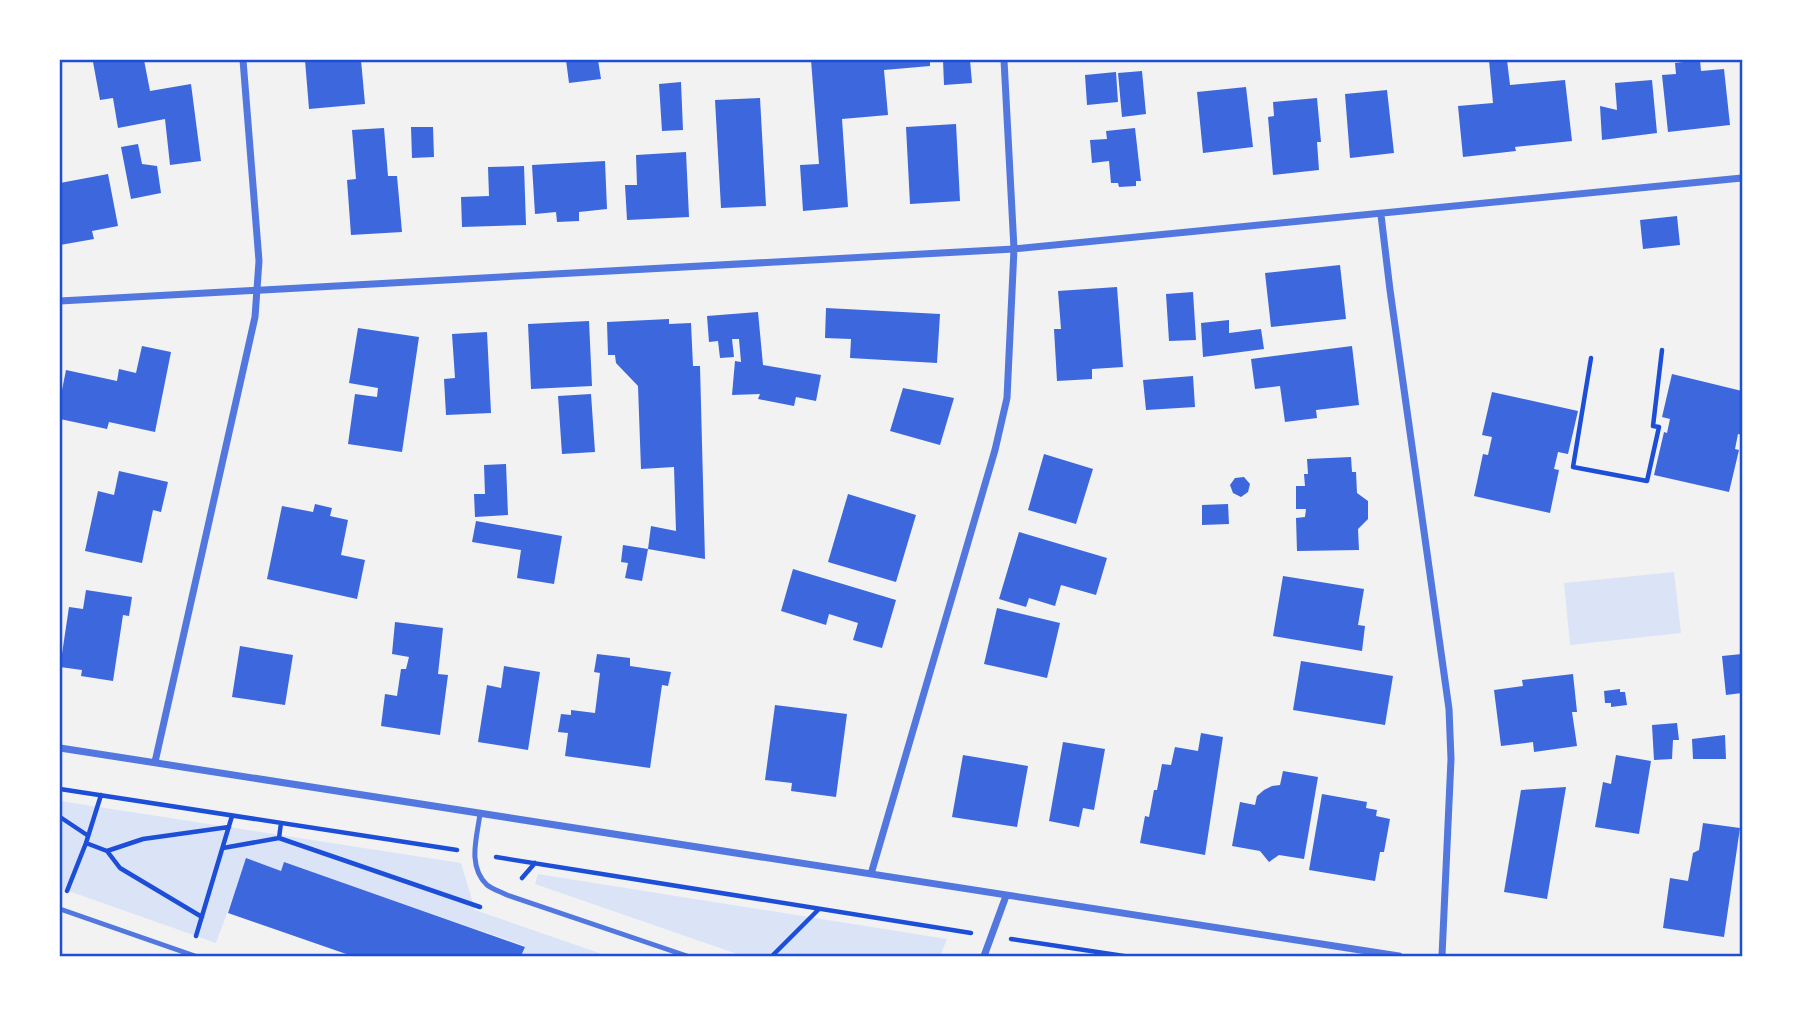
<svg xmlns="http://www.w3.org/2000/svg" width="1802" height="1016" viewBox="0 0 1802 1016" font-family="'Exo 2',sans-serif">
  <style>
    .green { fill: #dbe4f7 }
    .building { fill: #3d67dc }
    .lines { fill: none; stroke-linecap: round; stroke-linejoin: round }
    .path { stroke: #1d4ed8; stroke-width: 4.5 }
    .service { stroke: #5277de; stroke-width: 5 }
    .minor { stroke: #5277de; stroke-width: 7 }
    .neatline { fill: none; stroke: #1d4ed8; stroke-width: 2.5 }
  </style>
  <rect width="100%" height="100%" fill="#f2f2f2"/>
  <path class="green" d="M1674,572L1681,633L1570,645L1564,583Z
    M60,801L461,863L475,910L608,956H526L522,955L525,946L285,863L281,871L247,859L216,943L60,888Z
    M538,874L947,939L940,956H743L535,884Z"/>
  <path class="building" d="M107,60H144L150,91L191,84L201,161L170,165L165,119L118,128L113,98L100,100L93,62Z
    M305,60H361L365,104L309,109Z
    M566,60H598L601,79L569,83Z
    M811,60H930V66L884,70L888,115L842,119L848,207L803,211L800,165L819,164Z
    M943,60H970L972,83L944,85Z
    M1489,60H1507L1510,85L1565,80L1572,141L1515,147L1516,151L1463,157L1458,106L1493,103Z
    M1700,60L1701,71L1724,69L1730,125L1668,132L1662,75L1676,74L1675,63Z
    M1142,71L1146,114L1122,117L1118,73Z
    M1116,72L1118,102L1087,105L1085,75Z
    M1652,80L1657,133L1602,140L1600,106L1617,110L1615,83Z
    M681,82L683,130L662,131L659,84Z
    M1246,87L1253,147L1203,153L1197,92Z
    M1387,90L1394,153L1350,158L1345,94Z
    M760,98L766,206L721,208L715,100Z
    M1317,98L1321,142H1317L1319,170L1273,175L1268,117L1274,116L1273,102Z
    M956,124L960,201L910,204L906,127Z
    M411,127H433L434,157L412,158Z
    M384,128L388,176H397L402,232L351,235L347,180L356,179L352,130Z
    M1135,128L1141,181H1136V186L1119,187L1118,183H1111L1109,161L1092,163L1090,140L1107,139L1106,131Z
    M138,144L142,164L157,166L161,193L131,199L121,147Z
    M686,152L689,217L627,220L625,185H637L636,155Z
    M605,161L607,209L579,212V221L557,222L556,212L535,214L532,165Z
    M524,166L526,225L462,227L461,197L489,196L488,167Z
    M108,174L118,226L92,231L94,239L60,245V183Z
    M1677,216L1680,245L1643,249L1640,220Z
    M1340,265L1346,319L1271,327L1265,273Z
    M1117,287L1123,367L1092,369V379L1057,381L1054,329H1061L1058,291Z
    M1193,292L1196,340L1169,341L1166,294Z
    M826,308L940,314L937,363L850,358L851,339L825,338Z
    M758,312L763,365L821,375L816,401L796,397L794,406L758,399L760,394L732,395L735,361L741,362L739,339H732L734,357L720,358L718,341L709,342L707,316Z
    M669,319V324L691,323L693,366H700L705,559L648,549L651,526L676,531L674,467L641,469L638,386L616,363L615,355H608L607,322Z
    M1229,320V333L1261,329L1264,349L1203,357L1201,323Z
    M589,321L592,386L531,389L528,324Z
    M358,328L419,337L402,452L348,444L355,394L377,397L378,388L349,383Z
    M487,332L491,413L446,415L444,379L455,378L452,334Z
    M142,346L171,352L155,432L109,422L107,429L60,419V400L66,370L117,381L119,369L136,373Z
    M1352,346L1359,405L1316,410L1317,418L1285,422L1280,386L1255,389L1251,359Z
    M1672,374L1742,391V435L1738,434L1735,449L1739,450L1729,492L1654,475L1664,432L1667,433L1670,419L1662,417Z
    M1193,376L1195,407L1146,410L1143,380Z
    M903,388L954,398L940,445L890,431Z
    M1492,392L1578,411L1568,454L1558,452L1554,469L1559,470L1550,513L1474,496L1483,454L1488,455L1492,437L1482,435Z
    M591,394L595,452L562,454L558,396Z
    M1044,454L1093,469L1076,524L1028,510Z
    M1351,457L1352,472H1356L1357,493L1368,501V519L1358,529L1359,550L1297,551L1296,518L1305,517L1306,509H1296V486H1305L1304,474H1308L1307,459Z
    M506,464L508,515L475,517L474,494H485L484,465Z
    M119,471L168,482L161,512L153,510L142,563L85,551L98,491L114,495Z
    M1244,477L1250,484L1248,492L1241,497L1233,493L1230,485L1235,478Z
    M848,494L916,515L896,582L828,562Z
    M315,504L332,508L330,516L348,520L341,555L365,560L357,599L267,579L282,506L313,512Z
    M1228,504L1229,524L1202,525V505Z
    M476,521L562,536L554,584L517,578L521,550L472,542Z
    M1019,532L1107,558L1096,595L1061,585L1055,606L1029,598L1026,607L999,599Z
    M623,545L648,549L642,581L625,578L628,563L621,562Z
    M793,569L896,600L882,648L853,640L858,623L829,614L826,625L781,611Z
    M1283,576L1364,589L1358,625L1365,626L1362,651L1273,636Z
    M86,590L132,597L129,616L123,615L113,681L81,676L82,670L60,667L69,607L83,609Z
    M997,608L1060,623L1047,678L984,664Z
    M395,622L443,628L438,674L448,675L440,735L381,726L385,694L397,696L401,669H406L409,657L392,654Z
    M240,646L293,655L285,705L232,697Z
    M597,654L630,658V666L671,672L668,686L662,685L650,768L565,756L568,733L558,732L561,714L571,715V710L595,713L600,673L594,672Z
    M1742,654V693L1726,695L1722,656Z
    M1301,661L1393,676L1385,725L1293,710Z
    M504,666L540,672L528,750L478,742L487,685L501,688Z
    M1573,674L1577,712H1572L1577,746L1534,752L1533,742L1501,746L1494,690L1523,686L1522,680Z
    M1620,689V692H1625L1627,705L1611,707V703H1605L1604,691Z
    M775,705L847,714L836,797L791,791L792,783L765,780Z
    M1677,723L1679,740H1673L1672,759L1654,760L1652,725Z
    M1201,733L1223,737L1205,855L1140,843L1145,816L1149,817L1154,790H1157L1162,764L1171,765L1175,747L1198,751Z
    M1725,735L1726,759H1693L1692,739Z
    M1063,742L1105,749L1094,810L1083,808L1079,827L1049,821Z
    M963,755L1028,766L1017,827L952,817Z
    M1616,755L1651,761L1639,834L1595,827L1603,782L1611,784Z
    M1283,771L1318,777L1304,859L1279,855L1269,862L1260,851L1232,846L1240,802L1255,805L1257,796L1264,790L1272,786L1280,785Z
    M1566,787L1547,899L1504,892L1521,790Z
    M1322,794L1367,802L1366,808L1377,810L1376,816L1390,819L1384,852H1380L1375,881L1309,870Z
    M1703,823L1740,828L1724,937L1663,928L1670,878L1688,881L1693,853L1699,850Z
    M246,858L281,871L284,862L525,947L521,956H352L228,913Z"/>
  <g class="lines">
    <path class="path" d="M1591,358L1573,467L1647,481L1659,427L1653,426L1662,350
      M60,789L457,850
      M60,817L87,835
      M279,838L281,823
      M86,843L101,795
      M223,848L279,838L480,907
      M107,851L120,868L202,917
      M496,857L971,933
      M522,878L535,863
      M67,891L86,843L107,851L143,839L229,827
      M196,936L232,816
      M1011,939L1124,956
      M772,956L819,909"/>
    <path class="service" d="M480,814C477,837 467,866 487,885C492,889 501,892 507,895L687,956
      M60,909L195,956"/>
    <path class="minor" d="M1381,215L1390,290L1449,709L1451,759L1442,956
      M60,301L1014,249L1742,178
      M60,748L1399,956
      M155,762L255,317L259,261L243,60
      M871,874L995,450L1007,398L1014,249L1004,60
      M984,956L1006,896"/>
  </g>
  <rect width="1802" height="1016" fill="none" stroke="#ffffff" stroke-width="122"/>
  <rect x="61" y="61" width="1680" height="894" class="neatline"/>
</svg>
